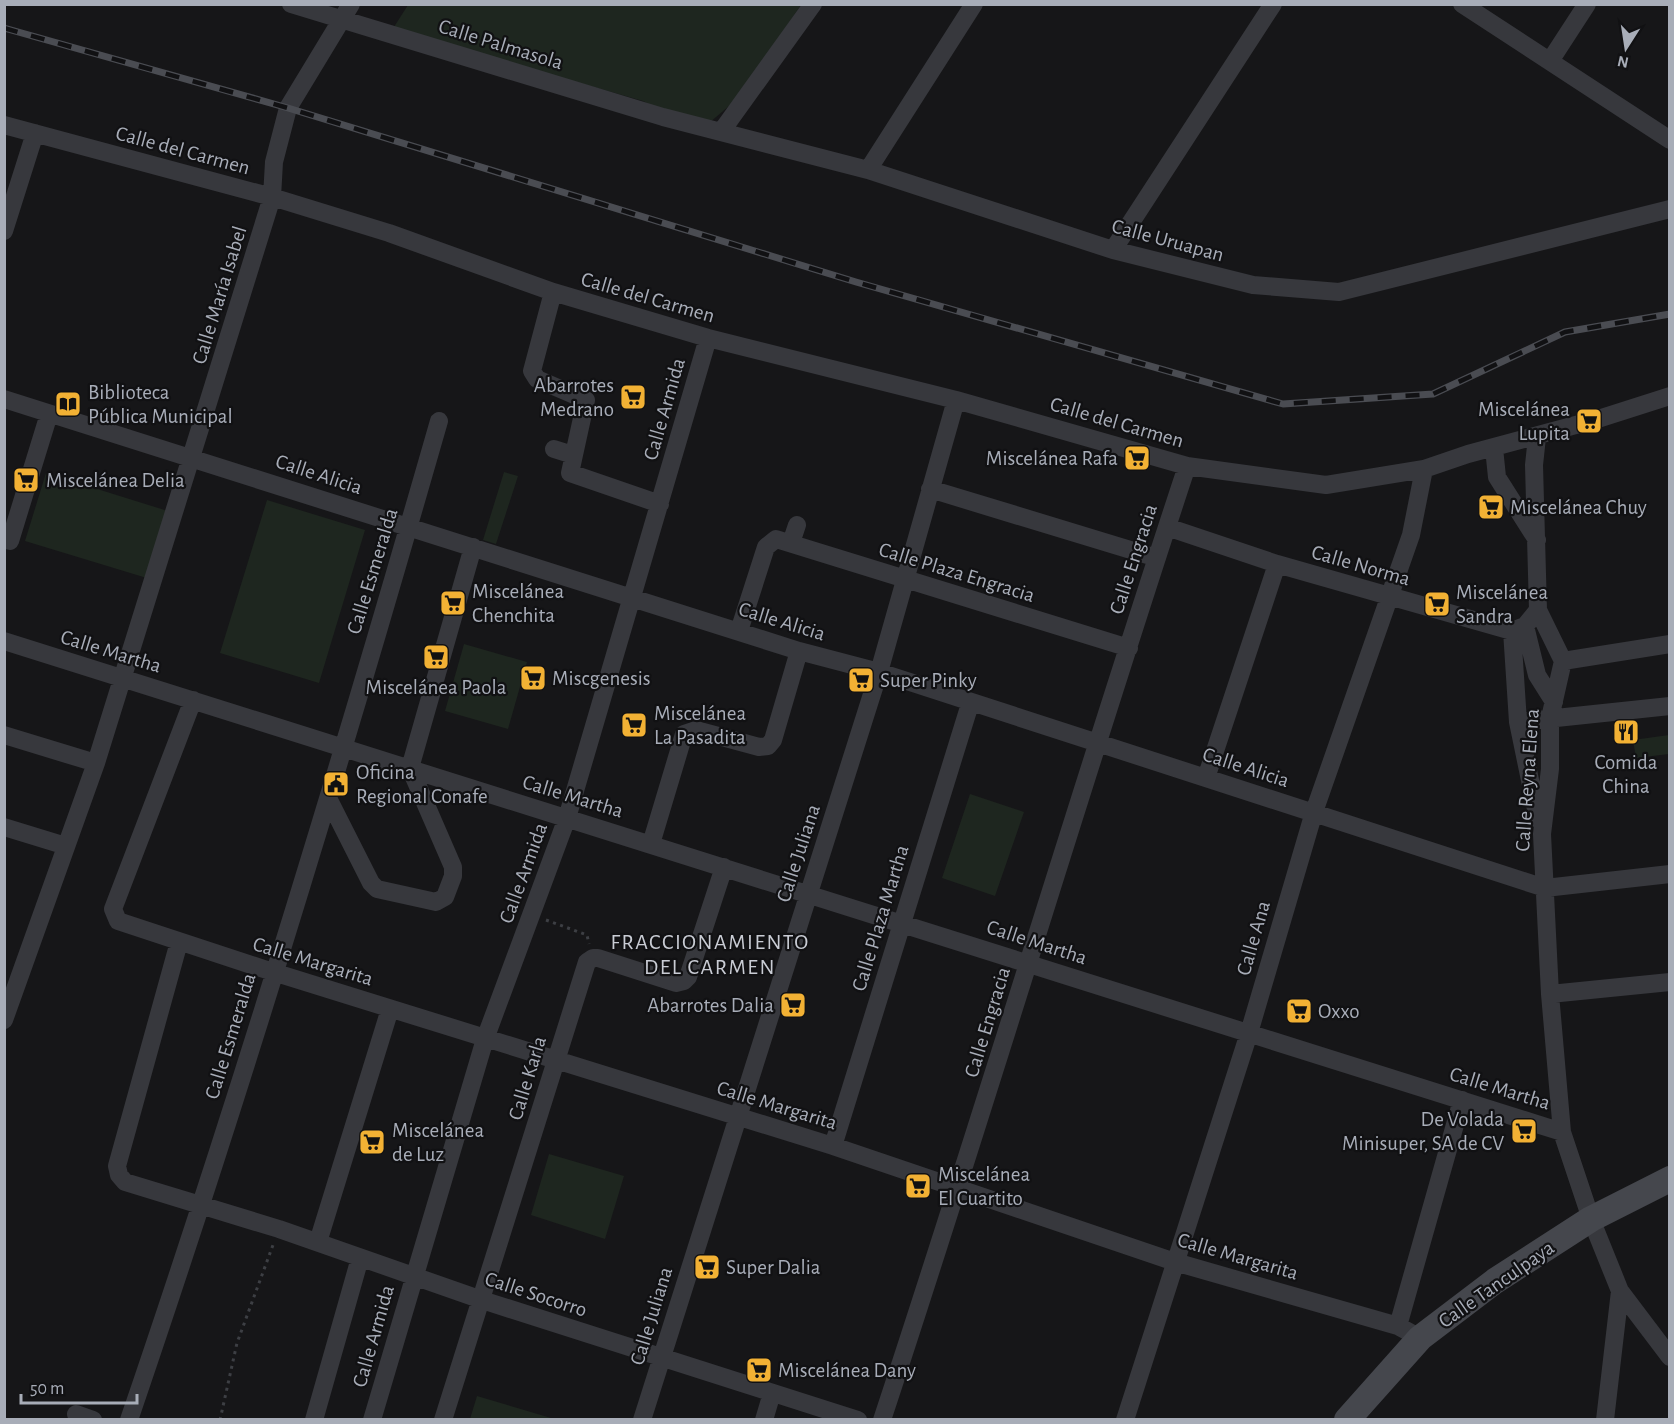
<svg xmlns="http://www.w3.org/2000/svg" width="1674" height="1424" viewBox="0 0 1674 1424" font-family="'Alegreya Sans',sans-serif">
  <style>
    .green { fill: #1e261f }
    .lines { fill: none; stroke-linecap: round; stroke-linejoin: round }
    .path { stroke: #3d3f44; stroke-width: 3; stroke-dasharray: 3 4.5; stroke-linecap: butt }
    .street { stroke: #37383d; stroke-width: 18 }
    .secondary { stroke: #45474d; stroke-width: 26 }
    .rail-casing { stroke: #4a4c52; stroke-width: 7 }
    .rail { stroke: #111113; stroke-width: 4.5; stroke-dasharray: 14; stroke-linecap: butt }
    .labels { text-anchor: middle; stroke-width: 4.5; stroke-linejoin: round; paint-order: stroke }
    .street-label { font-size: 21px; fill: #a8adb8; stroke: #111113 }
    .poi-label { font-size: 21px; fill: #a8adb8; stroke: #111113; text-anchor: start }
    .neighbourhood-label { font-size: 22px; letter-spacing: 1.5px; fill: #c9ccd4; stroke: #111113 }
  </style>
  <rect width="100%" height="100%" fill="#161618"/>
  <path class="green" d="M408,5H801L736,100L709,123L673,117L643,101L392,30Z
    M504,472L518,476L496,544L483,540Z
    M46,473L171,512L150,579L25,541Z
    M267,500L365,530L319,683L220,653Z
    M464,644L527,662L508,729L445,711Z
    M1669,735V754L1636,758L1633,740Z
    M970,794L1024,812L995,896L942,878Z
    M549,1154L624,1176L605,1239L531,1215Z
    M477,1396L551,1418V1419H470Z"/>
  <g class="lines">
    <path class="path" d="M546,920L587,935L589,944
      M220,1420L237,1343L273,1245"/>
    <path class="street" d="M291,4L663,117L868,170L1113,250L1253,285L1339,292L1670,209
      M1462,4L1670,140
      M1550,61L1587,4
      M4,125L272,197L389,233L553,292
      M721,132L813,4
      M868,170L974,4
      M4,231L35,133
      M1113,250L1273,4
      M4,399L799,651L879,672L1545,888L1670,874
      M1537,437L1534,465L1538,610L1563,661L1550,718V769L1542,834L1550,994L1562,1132L1591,1219L1620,1291L1670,1357
      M1494,448L1497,477L1537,540
      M554,449L573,455
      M930,489L1157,558
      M660,504L570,473L586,400L537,379L532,371L553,292L708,338L956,400L1187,466L1326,485L1424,469L1468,454L1598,419L1670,396
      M1167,527L1277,564L1512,631L1525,626L1538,610
      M4,539L10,541L49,414
      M791,543L797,525
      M1525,626L1537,675L1554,702
      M739,631L766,547L776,539L1129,648
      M1512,631L1518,722L1538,819
      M4,641L1562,1132
      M1563,661L1670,644
      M193,700L113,909L118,921L273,972L833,1146L1175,1262L1398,1326L1420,1338
      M1518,722L1670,706
      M4,735L96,763
      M1206,778L1277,564
      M329,800L371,883L377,889L436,902L445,897L453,876V867L410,768L473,547
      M4,827L66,846
      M651,844L684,734L696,730L759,747L768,746L773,740L799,651
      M179,942L117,1166L119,1175L125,1182L279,1229L482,1300L858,1420
      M1550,994L1670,982
      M4,1020L96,763L272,197L274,162L288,108L351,4
      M833,1146L970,704
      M318,1242L390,1009
      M1398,1326L1462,1100
      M76,1414L93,1420
      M129,1420C242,1090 343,756 439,421
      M314,1420L360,1258
      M372,1420L485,1039L567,818L708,338
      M443,1420L587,962L593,958H598L676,983L684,981L688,977L724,867
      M642,1420L879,672L956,400
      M764,1420L772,1393
      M882,1420C987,1103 1082,783 1187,466
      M1125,1420L1249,1033L1314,812L1411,535L1424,469
      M1605,1420L1620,1291"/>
    <path class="secondary" d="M1347,1420L1420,1338L1495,1281L1591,1219L1670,1179"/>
    <defs>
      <path id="rail" d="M4,28L288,108L856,282L1283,404L1433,394L1565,332L1670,314"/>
    </defs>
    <use href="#rail" class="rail-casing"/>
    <use href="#rail" class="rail"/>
  </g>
  <defs>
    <symbol id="supermarket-square" viewBox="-11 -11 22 22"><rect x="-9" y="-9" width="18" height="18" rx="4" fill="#f2b134" stroke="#111113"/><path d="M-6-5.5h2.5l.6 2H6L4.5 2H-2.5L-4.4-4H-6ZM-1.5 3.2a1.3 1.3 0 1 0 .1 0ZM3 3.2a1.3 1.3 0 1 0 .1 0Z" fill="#111"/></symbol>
    <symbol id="library-square" viewBox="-11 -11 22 22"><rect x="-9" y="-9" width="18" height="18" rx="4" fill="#f2b134" stroke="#111113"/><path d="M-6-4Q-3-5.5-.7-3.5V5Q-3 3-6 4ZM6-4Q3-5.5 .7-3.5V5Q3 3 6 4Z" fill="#111"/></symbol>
    <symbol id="restaurant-square" viewBox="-11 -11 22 22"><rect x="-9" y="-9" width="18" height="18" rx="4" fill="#f2b134" stroke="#111113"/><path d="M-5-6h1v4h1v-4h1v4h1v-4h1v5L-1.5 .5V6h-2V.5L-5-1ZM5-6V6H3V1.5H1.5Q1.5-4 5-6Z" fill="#111"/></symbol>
    <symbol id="civic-square" viewBox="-11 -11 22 22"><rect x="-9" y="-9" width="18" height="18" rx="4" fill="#f2b134" stroke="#111113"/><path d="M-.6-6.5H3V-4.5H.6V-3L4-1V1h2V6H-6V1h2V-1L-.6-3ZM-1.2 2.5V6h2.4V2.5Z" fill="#111"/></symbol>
  </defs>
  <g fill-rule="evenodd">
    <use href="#supermarket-square" x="618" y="382" width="30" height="30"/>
    <use href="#library-square" x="53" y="389" width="30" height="30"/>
    <use href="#supermarket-square" x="1574" y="406" width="30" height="30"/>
    <use href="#supermarket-square" x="1122" y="443" width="30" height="30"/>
    <use href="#supermarket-square" x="11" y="465" width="30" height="30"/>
    <use href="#supermarket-square" x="1476" y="492" width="30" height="30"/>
    <use href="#supermarket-square" x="438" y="588" width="30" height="30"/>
    <use href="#supermarket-square" x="1422" y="589" width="30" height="30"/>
    <use href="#supermarket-square" x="421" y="642" width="30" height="30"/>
    <use href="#supermarket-square" x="518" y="663" width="30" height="30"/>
    <use href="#supermarket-square" x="846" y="665" width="30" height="30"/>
    <use href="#supermarket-square" x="619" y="710" width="30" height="30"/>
    <use href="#restaurant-square" x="1611" y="717" width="30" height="30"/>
    <use href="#civic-square" x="321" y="769" width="30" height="30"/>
    <use href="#supermarket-square" x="778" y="990" width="30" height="30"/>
    <use href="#supermarket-square" x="1284" y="996" width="30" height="30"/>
    <use href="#supermarket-square" x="1509" y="1116" width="30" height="30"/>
    <use href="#supermarket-square" x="357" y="1127" width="30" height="30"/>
    <use href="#supermarket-square" x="903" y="1171" width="30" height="30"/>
    <use href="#supermarket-square" x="692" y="1252" width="30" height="30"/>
    <use href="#supermarket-square" x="744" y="1355" width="30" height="30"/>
  </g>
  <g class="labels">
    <g class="street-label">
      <text transform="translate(501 44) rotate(17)" y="7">Calle Palmasola</text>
      <text transform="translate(183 150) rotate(15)" y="7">Calle del Carmen</text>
      <text transform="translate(1168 240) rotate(15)" y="7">Calle Uruapan</text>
      <text transform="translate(219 295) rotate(-73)" y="7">Calle María Isabel</text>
      <text transform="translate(648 297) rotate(16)" y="7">Calle del Carmen</text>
      <text transform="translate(664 409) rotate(-74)" y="7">Calle Armida</text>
      <text transform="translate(1117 422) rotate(16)" y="7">Calle del Carmen</text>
      <text transform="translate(319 474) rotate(18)" y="7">Calle Alicia</text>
      <text transform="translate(1133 559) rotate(-72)" y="7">Calle Engracia</text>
      <text transform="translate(1361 565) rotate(16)" y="7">Calle Norma</text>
      <text transform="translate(372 571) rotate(-73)" y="7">Calle Esmeralda</text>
      <text transform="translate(957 572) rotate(17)" y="7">Calle Plaza Engracia</text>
      <text transform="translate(782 621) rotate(17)" y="7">Calle Alicia</text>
      <text transform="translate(111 651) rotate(17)" y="7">Calle Martha</text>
      <text transform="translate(1246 767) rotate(18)" y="7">Calle Alicia</text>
      <text transform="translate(1527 780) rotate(-86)" y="7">Calle Reyna Elena</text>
      <text transform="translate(573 796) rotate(17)" y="7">Calle Martha</text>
      <text transform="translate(798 853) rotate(-72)" y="7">Calle Juliana</text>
      <text transform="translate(523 873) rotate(-70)" y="7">Calle Armida</text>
      <text transform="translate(880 918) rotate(-73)" y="7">Calle Plaza Martha</text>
      <text transform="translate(1253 938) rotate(-74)" y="7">Calle Ana</text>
      <text transform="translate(1037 942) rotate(18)" y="7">Calle Martha</text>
      <text transform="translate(313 961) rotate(17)" y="7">Calle Margarita</text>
      <text transform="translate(987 1022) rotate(-73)" y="7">Calle Engracia</text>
      <text transform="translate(230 1036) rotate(-73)" y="7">Calle Esmeralda</text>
      <text transform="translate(527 1078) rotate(-73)" y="7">Calle Karla</text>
      <text transform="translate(1500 1088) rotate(17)" y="7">Calle Martha</text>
      <text transform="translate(777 1105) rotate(17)" y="7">Calle Margarita</text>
      <text transform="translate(1238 1256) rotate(16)" y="7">Calle Margarita</text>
      <text transform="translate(1496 1284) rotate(-35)" y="7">Calle Tanculpaya</text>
      <text transform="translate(536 1294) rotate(18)" y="7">Calle Socorro</text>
      <text transform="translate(651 1316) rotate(-73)" y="7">Calle Juliana</text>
      <text transform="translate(373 1336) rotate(-74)" y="7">Calle Armida</text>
    </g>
    <g class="poi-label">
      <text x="614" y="392" text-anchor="end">Abarrotes<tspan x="614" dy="24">Medrano</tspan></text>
      <text x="88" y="399">Biblioteca<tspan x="88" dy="24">Pública Municipal</tspan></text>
      <text x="1570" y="416" text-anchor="end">Miscelánea<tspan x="1570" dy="24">Lupita</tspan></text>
      <text x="1118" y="465" text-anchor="end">Miscelánea Rafa</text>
      <text x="46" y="487">Miscelánea Delia</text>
      <text x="1510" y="514">Miscelánea Chuy</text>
      <text x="472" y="598">Miscelánea<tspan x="472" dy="24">Chenchita</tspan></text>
      <text x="1456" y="599">Miscelánea<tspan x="1456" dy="24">Sandra</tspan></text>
      <text x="552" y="685">Miscgenesis</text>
      <text x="880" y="687">Super Pinky</text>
      <text x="436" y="694" text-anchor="middle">Miscelánea Paola</text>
      <text x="654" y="720">Miscelánea<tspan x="654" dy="24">La Pasadita</tspan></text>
      <text x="1626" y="769" text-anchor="middle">Comida<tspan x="1626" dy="24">China</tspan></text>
      <text x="356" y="779">Oficina<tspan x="356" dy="24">Regional Conafe</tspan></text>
      <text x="774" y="1012" text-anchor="end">Abarrotes Dalia</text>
      <text x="1318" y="1018">Oxxo</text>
      <text x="1504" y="1126" text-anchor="end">De Volada<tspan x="1504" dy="24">Minisuper, SA de CV</tspan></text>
      <text x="392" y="1137">Miscelánea<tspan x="392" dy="24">de Luz</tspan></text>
      <text x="938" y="1181">Miscelánea<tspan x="938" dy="24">El Cuartito</tspan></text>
      <text x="726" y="1274">Super Dalia</text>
      <text x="778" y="1377">Miscelánea Dany</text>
    </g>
    <g class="neighbourhood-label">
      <text x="710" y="949">FRACCIONAMIENTO<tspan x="710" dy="25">DEL CARMEN</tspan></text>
    </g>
  </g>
  <rect width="1674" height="1424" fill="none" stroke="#a8adb8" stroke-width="12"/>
  <g transform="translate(1626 48) rotate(192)" stroke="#111113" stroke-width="4.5" paint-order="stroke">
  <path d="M0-4.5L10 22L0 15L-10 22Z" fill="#a8adb8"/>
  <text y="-9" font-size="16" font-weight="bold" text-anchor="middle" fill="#a8adb8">N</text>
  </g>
  <path d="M21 1394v9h116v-9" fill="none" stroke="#a8adb8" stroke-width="3"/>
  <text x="30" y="1394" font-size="18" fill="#a8adb8" stroke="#111113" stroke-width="4.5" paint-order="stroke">50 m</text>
</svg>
